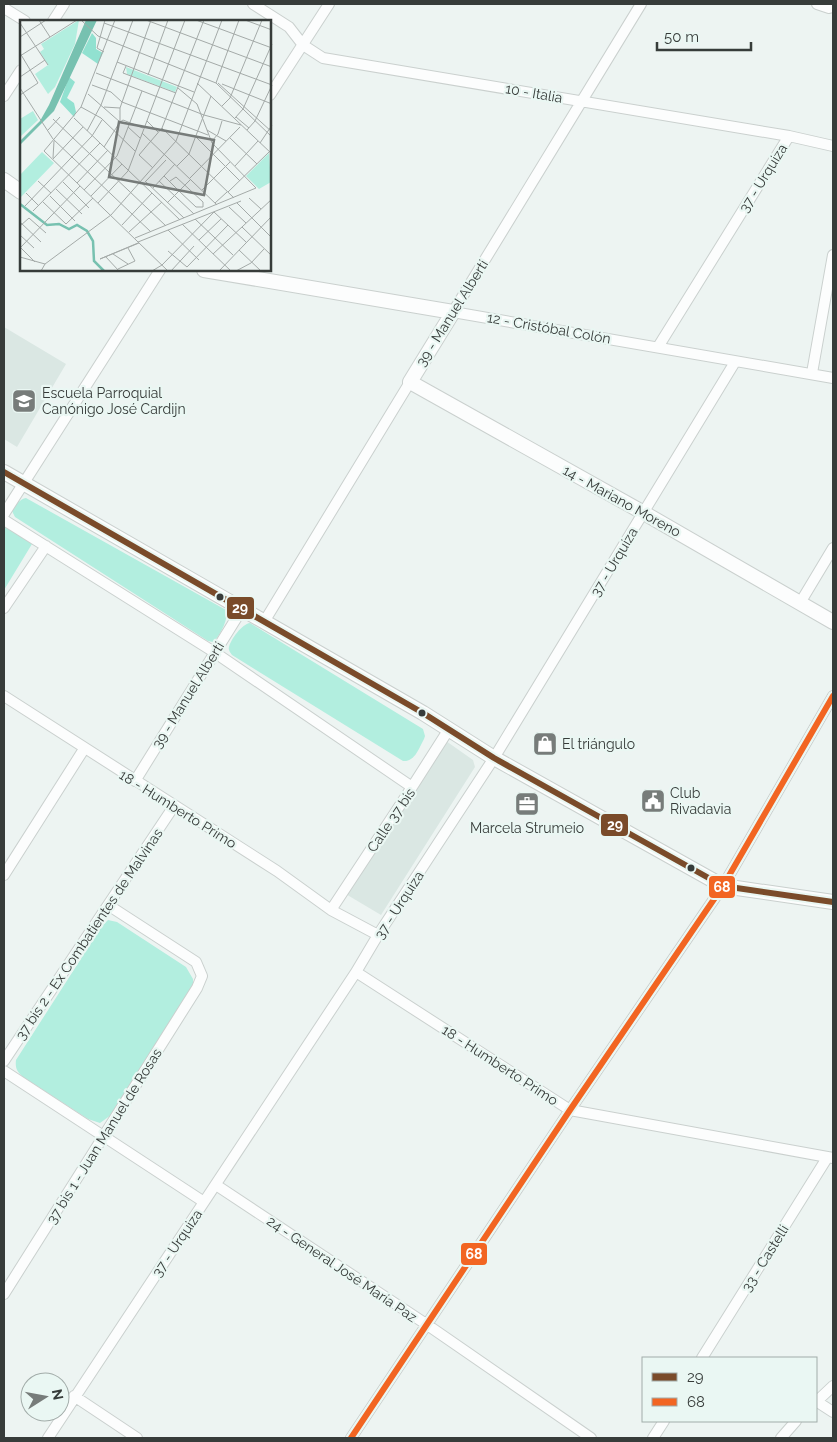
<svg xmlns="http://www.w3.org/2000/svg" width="837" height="1442" viewBox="0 0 837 1442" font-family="Raleway,sans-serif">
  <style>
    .built { fill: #dae7e3 }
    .green { fill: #b2eedf }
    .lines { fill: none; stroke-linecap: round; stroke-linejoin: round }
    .minor-casing { stroke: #cad0ce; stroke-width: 12 }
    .tertiary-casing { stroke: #cad0ce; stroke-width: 16 }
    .minor { stroke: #fcfdfd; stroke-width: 10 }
    .tertiary { stroke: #fcfdfd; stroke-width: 14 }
    .bus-1-casing { stroke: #eaf7f3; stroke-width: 10 }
    .bus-2-casing { stroke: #eaf7f3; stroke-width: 10 }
    .bus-1 { stroke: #7a4b2a; stroke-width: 6 }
    .bus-2 { stroke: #f26522; stroke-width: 6 }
    .bus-dot { fill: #373c3a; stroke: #eaf7f3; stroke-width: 2 }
    .labels { text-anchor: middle; stroke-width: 4.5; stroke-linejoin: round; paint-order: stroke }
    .street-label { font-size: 14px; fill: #373c3a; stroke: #eaf7f3 }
    .poi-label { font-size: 14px; fill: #373c3a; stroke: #eaf7f3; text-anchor: start }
    .inset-river { fill: none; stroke: #77c1b0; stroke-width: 2.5 }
    .inset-road { fill: none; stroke: #a4aaa8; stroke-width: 1 }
    .view { fill: #777c7a; fill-opacity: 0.15; stroke: #777c7a; stroke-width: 2.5 }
    .inset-edge { fill: none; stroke: #373c3a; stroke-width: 2.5 }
    .line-badge { stroke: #eaf7f3; stroke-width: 2 }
    .badge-label { font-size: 14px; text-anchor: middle; font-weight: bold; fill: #fff }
  </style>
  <rect width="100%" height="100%" fill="#edf4f2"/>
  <path class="built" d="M4,327L66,364L17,447L4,439Z
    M446,741L473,760L475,767L381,915L344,893Z"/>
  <path class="green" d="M26,498L226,610C229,619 220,636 213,642L208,641L15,517L12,511C14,506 20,499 26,498Z
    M4,525L32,544L4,590Z
    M250,623L423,729L425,736L424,739C419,748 415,762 403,761L232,655C230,652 228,650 229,647C231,639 242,624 250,623Z
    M108,920L117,922L186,967L193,979V985L111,1115L100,1123L88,1119L23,1077C17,1072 15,1068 16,1060L102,926Z"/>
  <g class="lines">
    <defs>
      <path id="minor" d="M253,4L289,27L303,45L323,58L789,136L833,146
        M641,4L453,312L833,378
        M817,4L829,8L833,7
        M4,8L25,21
        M53,21L64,4
        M270,95L329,4
        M4,96L21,70
        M658,347L789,136
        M812,373L833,255
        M4,514L160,270
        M4,520L214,652L412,787
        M800,603L833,548
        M4,608L46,546
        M264,622L410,382
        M4,696L277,871L331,910L378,935
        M135,781L242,609
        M4,875L84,749
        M331,910L412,787L449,729
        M356,972L570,1110L833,1158
        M4,1061L174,806
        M4,1071L204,1202
        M216,1185L426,1324L591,1438
        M4,1294L197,988L202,976L196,962L108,905
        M702,1358L827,1158
        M74,1396L137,1438
        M816,1401L833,1412
        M816,1402L833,1386
        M48,1438L356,972L378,935L494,758L735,362
        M351,1438L570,1110L723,886L833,696
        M653,1438L664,1421
        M781,1438L796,1421"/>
      <path id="tertiary" d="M4,180L21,192
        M204,270L453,312L410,382L644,513L833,622
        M4,472L423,713L494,758L723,886L833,902"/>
    </defs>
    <use href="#minor" class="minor-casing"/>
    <use href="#tertiary" class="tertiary-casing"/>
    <use href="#minor" class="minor"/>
    <use href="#tertiary" class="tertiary"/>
    <defs>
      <path id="bus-1" d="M4,472L423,713L494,758L723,886L833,902"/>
      <path id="bus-2" d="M351,1438L570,1110L723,886L833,696"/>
    </defs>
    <use href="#bus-1" class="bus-1-casing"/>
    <use href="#bus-2" class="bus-2-casing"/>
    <use href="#bus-1" class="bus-1"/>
    <use href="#bus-2" class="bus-2"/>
  </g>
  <defs>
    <symbol id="school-square" viewBox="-11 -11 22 22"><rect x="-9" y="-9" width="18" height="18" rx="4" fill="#777c7a" stroke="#eaf7f3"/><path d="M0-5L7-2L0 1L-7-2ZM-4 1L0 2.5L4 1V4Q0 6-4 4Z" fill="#fff"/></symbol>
    <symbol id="shop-square" viewBox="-11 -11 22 22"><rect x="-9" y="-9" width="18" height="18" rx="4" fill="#777c7a" stroke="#eaf7f3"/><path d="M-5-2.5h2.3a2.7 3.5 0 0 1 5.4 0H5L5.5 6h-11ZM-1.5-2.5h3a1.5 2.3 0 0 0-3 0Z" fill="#fff"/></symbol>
    <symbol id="civic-square" viewBox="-11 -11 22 22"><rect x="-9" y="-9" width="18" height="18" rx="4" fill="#777c7a" stroke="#eaf7f3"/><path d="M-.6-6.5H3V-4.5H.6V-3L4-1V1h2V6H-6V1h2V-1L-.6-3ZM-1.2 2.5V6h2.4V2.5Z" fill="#fff"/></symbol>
    <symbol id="office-square" viewBox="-11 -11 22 22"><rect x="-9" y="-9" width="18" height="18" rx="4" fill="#777c7a" stroke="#eaf7f3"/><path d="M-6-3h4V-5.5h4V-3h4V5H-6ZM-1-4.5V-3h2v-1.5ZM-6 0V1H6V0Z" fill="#fff"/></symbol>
  </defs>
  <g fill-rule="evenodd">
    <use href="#school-square" x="10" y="387" width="28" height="28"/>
    <use href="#shop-square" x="531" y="730" width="28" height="28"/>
    <use href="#civic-square" x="639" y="787" width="28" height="28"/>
    <use href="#office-square" x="513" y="790" width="28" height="28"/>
  </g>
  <g class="bus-dot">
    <circle cx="220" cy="597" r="4.5"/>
    <circle cx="422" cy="713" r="4.5"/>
    <circle cx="691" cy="868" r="4.5"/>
  </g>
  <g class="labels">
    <g class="street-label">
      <text transform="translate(534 93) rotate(10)" y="5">10 - Italia</text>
      <text transform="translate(763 178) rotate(-58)" y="5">37 - Urquiza</text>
      <text transform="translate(452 313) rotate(-58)" y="5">39 - Manuel Alberti</text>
      <text transform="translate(549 328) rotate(10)" y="5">12 - Cristóbal Colón</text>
      <text transform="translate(622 501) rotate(29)" y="5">14 - Mariano Moreno</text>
      <text transform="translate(614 562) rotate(-59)" y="5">37 - Urquiza</text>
      <text transform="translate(188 695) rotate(-58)" y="5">39 - Manuel Alberti</text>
      <text transform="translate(178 809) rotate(32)" y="5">18 - Humberto Primo</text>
      <text transform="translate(391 820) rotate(-56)" y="5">Calle 37 bis</text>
      <text transform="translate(399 905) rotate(-57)" y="5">37 - Urquiza</text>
      <text transform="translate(89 934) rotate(-56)" y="5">37 bis 2 - Ex Combatientes de Malvinas</text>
      <text transform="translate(500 1065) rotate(33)" y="5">18 - Humberto Primo</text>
      <text transform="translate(104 1136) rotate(-58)" y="5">37 bis 1 - Juan Manuel de Rosas</text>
      <text transform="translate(177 1243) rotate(-56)" y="5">37 - Urquiza</text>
      <text transform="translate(765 1258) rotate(-58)" y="5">33 - Castelli</text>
      <text transform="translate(342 1269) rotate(34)" y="5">24 - General José María Paz</text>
    </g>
    <g class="poi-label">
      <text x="42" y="398">Escuela Parroquial<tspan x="42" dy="16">Canónigo José Cardijn</tspan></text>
      <text x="562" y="749">El triángulo</text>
      <text x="670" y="798">Club<tspan x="670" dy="16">Rivadavia</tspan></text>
      <text x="527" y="833" text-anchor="middle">Marcela Strumeio</text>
    </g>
  </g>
  <g transform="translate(20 20)">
    <rect width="251" height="251" fill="#edf4f2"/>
    <path d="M59,0L55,24L35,67L28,74L15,54L28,45L20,32L24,29L21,24ZM106,47L157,67L155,72L107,54ZM13,91L18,100L0,117V99ZM22,132L34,143L0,178V155ZM249,133L251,162L239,169L226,156Z" fill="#b2eedf"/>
    <path d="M72,13L76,18V29L83,33L78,44L62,33ZM49,57L55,62L47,78L54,83L56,92L54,97L40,82Z" fill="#91e1d0"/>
    <path d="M66,0H77L34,91L0,125V121L20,101L29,85Z" fill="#77c1b0"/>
    <path class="inset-river" d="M0,184L27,205L39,204L49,209L57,205L67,211L73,221L74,241L84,251"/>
    <path class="inset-road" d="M19,0L30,17M61,0L78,16L196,63M95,0L61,87L24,131L148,251M126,0L252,47M176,0L252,28M219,0L196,63L252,117M225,0L252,10M0,3L28,45M84,3L252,65M0,17L26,0M84,32L77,28L85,0M0,33L18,63L0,75M0,36L57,0M97,42L174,72M106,46L103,53L156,73M76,53L184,95L221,105M128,55L148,0M0,57L25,40M177,63L252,134M198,63L252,112M202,64L252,84M72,65L91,72L102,82L188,115M0,68L33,119L131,212M68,74L100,102L103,100L123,108M202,86L210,78L242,0M61,87L81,98L115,131M84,87L100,88M216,97L229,108M54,98L160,200M215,98L223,89L252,24M33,99L146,206M127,101L138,112M108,107L120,118M142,108L214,178M28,110L40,97M187,110L206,121M227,110L235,101L252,65M67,111L81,85L113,0M122,113L197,185M176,117L220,161M210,118L237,144M192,121L198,114L202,101M240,123L252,105M84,127L100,102V88L131,0M119,135L142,108L184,0M119,135L133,148M33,138L34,121M33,139L63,107M157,146L169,134L191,76M215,146L238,121M144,156L159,171L176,187H183V182L156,157L150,161M170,158L220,107M18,161L31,173M125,161L164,198M126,161L146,140M139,161L174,194M43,162L69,188M57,163L88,130M133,168L155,144M36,169L62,194M64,170L97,136L122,71M182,170L210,142M208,172L249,132M6,173L19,186M30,176L55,201M71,176L102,144M229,178L241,189M23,182L46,204L73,178M78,183L108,151L165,0M147,183L171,159M195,183L207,172M217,183L252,218M5,186L72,116L82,100M209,187L226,203M13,191L80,123M175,199L213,235M0,202L21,222M162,204L211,251M102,205L132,173M0,206L9,198L26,213M222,207L252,236M148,210L179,240M109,212L142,182M0,215L14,228M115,218L236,168L192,123L177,84L158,68M179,220L201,199M118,222L221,181M118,223L80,239L119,223M0,227L15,242M0,228L60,166M219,230L241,251M148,231L167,247L208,205M93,234L108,244M193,234L252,179M85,236L99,251M0,237L25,244M98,249L115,241L108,228M21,251L25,244L91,195L156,121L202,0M132,251L142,245L194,192L226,222M151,251L174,226M199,251L252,196M216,251L231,243L244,229"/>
    <path class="view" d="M99,102L194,120L184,175L89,157Z"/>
    <rect width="251" height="251" class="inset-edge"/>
  </g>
  <g class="line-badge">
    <rect x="226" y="596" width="29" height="24" rx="5" fill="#7a4b2a"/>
    <rect x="600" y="813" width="29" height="24" rx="5" fill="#7a4b2a"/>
    <rect x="708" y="875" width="28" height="24" rx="5" fill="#f26522"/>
    <rect x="460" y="1242" width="28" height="24" rx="5" fill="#f26522"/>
  </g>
  <g class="badge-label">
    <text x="240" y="613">29</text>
    <text x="615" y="830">29</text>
    <text x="722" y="892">68</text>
    <text x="474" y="1259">68</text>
  </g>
  <rect width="837" height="1442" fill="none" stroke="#373c3a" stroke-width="10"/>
  <rect x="642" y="1357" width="175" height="65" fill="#eaf7f3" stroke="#a2aca9"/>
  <rect x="652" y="1373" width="25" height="8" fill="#7a4b2a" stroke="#a2aca9"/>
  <text x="687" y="1382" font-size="15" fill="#373c3a">29</text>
  <rect x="652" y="1398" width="25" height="8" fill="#f26522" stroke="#a2aca9"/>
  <text x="687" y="1407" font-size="15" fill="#373c3a">68</text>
  <g transform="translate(45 1397) rotate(79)"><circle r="24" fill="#eaf7f3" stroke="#a2aca9"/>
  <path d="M0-4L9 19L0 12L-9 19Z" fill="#777c7a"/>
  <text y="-8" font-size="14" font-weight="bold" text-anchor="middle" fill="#373c3a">N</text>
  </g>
  <path d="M657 42v8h94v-8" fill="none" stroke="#373c3a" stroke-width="2.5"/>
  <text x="664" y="42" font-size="15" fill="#373c3a" stroke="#eaf7f3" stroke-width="4" paint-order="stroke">50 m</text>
</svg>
